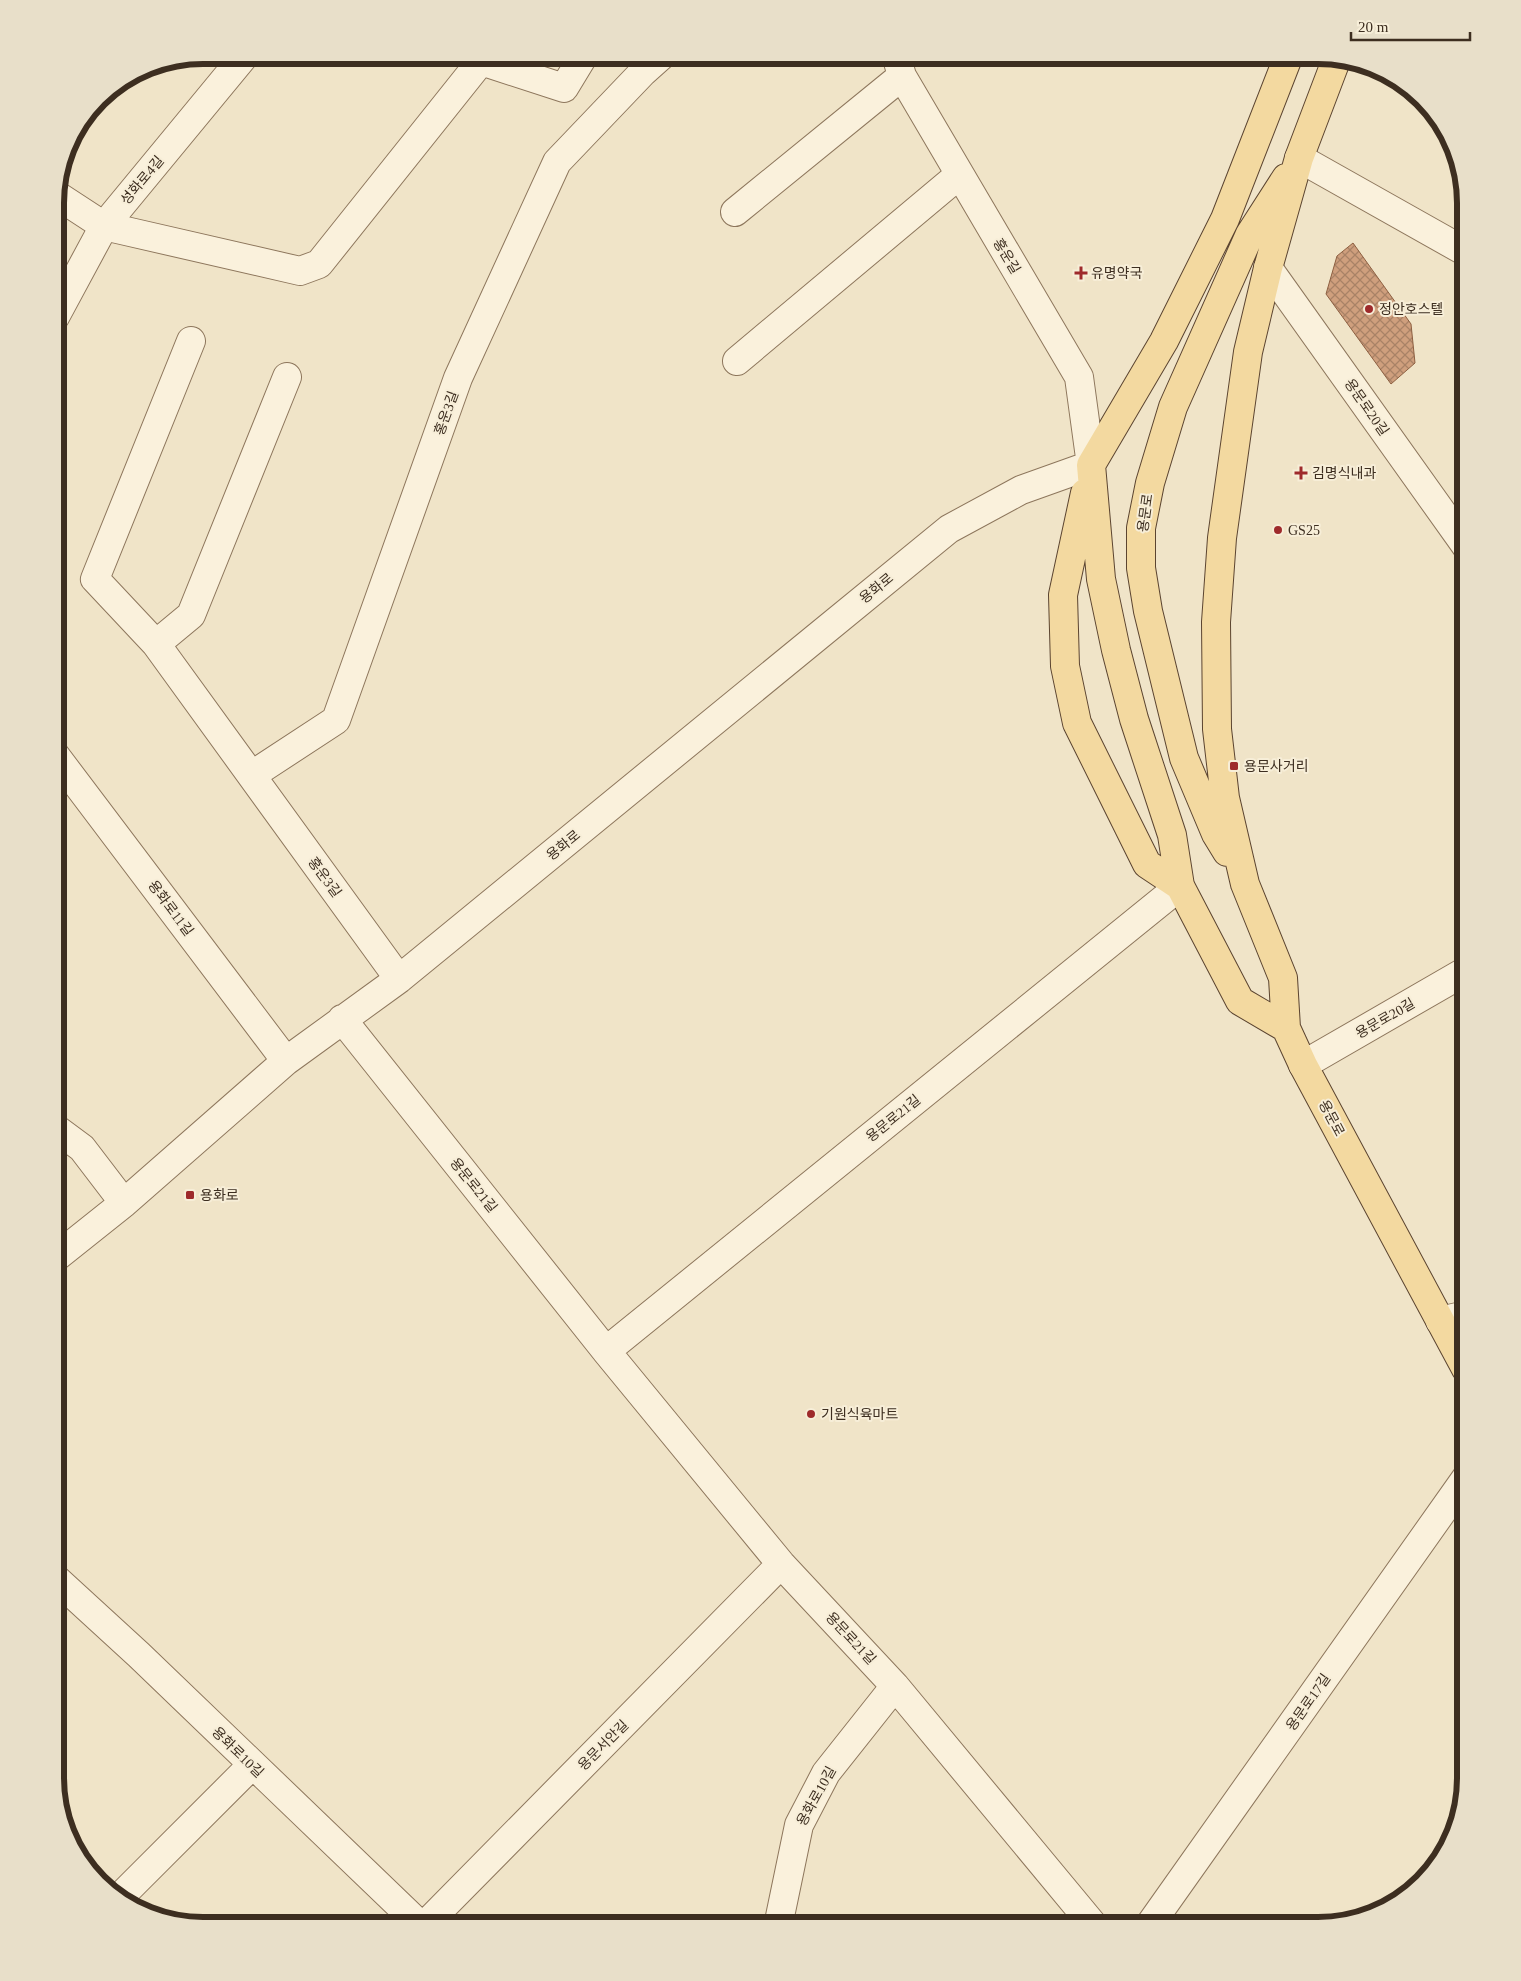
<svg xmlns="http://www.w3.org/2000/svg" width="1521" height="1981" viewBox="0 0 1521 1981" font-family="'Times New Roman','Noto Sans KR',serif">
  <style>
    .building { fill: url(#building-cross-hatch); stroke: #8d5f41 }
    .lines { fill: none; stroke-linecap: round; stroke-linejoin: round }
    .minor-casing { stroke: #8d765c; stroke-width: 30 }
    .major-casing { stroke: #5b4430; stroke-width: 30 }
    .minor { stroke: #faf1dc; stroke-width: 28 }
    .major { stroke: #f3d9a0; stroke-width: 28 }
    .poi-dot { fill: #9e2a2b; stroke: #f7eed8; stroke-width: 2 }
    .labels { text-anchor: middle; stroke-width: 4; stroke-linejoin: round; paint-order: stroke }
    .street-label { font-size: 14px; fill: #3d2e20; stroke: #f7eed8 }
    .poi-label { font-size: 14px; fill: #3d2e20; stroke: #f7eed8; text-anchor: start }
    .rim { fill: none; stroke: #3d2e20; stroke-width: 6 }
  </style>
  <defs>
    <pattern id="building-cross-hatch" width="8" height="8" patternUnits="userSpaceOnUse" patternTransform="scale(1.25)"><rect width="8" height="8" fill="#cf9f7d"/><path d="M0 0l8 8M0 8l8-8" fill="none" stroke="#a98266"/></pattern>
  </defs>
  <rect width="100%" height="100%" fill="#f0e4c8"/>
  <path class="building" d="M1353,243L1411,324L1415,363L1391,384L1326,294L1337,256Z"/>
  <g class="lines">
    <defs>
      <path id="minor" d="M1299,158L1466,252
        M55,194L104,226L300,271L319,264L481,61L564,88L584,55
        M735,212L902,76
        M1268,268L1466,546
        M55,317L104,226L245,55
        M191,341L95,579L156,644L399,979
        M737,361L959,175
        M156,644L191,615L287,377
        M55,755L286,1061
        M252,775L336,720L458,378L557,162L643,72L662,55
        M342,1019L606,1351
        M1303,1065L1466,971
        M55,1128L82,1148L124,1203
        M55,1258L124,1203L286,1061L399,979L949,529L1021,490L1091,465L1079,377L902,76L896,55
        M1440,1321L1466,1315
        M55,1578L139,1655L421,1926
        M120,1897L252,1765
        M424,1926L781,1564
        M778,1926L799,1825L826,1773L895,1686
        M1094,1926L895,1686L781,1564L606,1351L1180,886
        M1149,1926L1466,1478"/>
      <path id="major" d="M1289,55L1225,219L1164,341L1091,465L1101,579L1116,650L1134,719L1172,835L1180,886L1240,1001L1286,1028L1303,1065L1466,1369
        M1085,493L1063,595L1065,666L1077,723L1147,864L1180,886
        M1227,852L1216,834L1184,758L1148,611L1141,568V528L1150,483L1173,407L1250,234L1286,178
        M1286,1028L1283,978L1245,884L1225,798L1217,729L1216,622L1222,538L1248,352L1268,268L1299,158L1337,58"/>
    </defs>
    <use href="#minor" class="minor-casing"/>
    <use href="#major" class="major-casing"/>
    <use href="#minor" class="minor"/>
    <use href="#major" class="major"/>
  </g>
  <g class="poi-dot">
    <path d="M1078.5 265.5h5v5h5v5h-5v5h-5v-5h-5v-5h5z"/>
    <circle cx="1369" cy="309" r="5"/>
    <path d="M1298.5 465.5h5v5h5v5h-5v5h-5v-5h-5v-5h5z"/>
    <circle cx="1278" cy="530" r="5"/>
    <rect x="1229" y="761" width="10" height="10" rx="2.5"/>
    <rect x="185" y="1190" width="10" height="10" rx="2.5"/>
    <circle cx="811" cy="1414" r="5"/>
  </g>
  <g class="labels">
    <g class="street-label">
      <text transform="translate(142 180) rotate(-50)" y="5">성화로4길</text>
      <text transform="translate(1007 256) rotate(59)" y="5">홍운길</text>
      <text transform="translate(1367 407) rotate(55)" y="5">용문로20길</text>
      <text transform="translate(446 413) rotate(-70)" y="5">홍운3길</text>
      <text transform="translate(1145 513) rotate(-82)" y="5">용문로</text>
      <text transform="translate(876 588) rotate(-39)" y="5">용화로</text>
      <text transform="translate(563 845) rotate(-39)" y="5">용화로</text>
      <text transform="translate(325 877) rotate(54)" y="5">홍운3길</text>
      <text transform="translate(171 908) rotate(53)" y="5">용화로11길</text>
      <text transform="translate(1385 1018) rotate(-30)" y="5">용문로20길</text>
      <text transform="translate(893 1118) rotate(-39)" y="5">용문로21길</text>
      <text transform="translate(1332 1118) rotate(62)" y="5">용문로</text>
      <text transform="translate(474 1185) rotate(51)" y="5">용문로21길</text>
      <text transform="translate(851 1638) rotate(47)" y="5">용문로21길</text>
      <text transform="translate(1308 1702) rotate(-55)" y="5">용문로17길</text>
      <text transform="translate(603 1745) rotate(-45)" y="5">용문서안길</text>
      <text transform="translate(238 1752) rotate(44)" y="5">용화로10길</text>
      <text transform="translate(816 1796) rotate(-61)" y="5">용화로10길</text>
    </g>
    <g class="poi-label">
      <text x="1091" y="278">유명약국</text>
      <text x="1379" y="314">정안호스텔</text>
      <text x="1312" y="478">김명식내과</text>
      <text x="1288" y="535">GS25</text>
      <text x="1244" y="771">용문사거리</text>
      <text x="200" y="1200">용화로</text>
      <text x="821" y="1419">기원식육마트</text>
    </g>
  </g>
  <path d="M0 0H1521V1981H0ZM203 64H1318A139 139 0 0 1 1457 203V1778A139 139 0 0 1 1318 1917H203A139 139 0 0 1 64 1778V203A139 139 0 0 1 203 64Z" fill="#e8dfc9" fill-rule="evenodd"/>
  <path class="rim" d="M203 64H1318A139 139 0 0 1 1457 203V1778A139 139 0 0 1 1318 1917H203A139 139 0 0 1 64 1778V203A139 139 0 0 1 203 64Z"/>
  <path d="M1351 32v8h119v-8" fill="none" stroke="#3d2e20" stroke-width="2.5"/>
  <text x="1358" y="32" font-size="15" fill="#3d2e20" stroke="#f7eed8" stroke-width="4" paint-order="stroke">20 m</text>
</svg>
